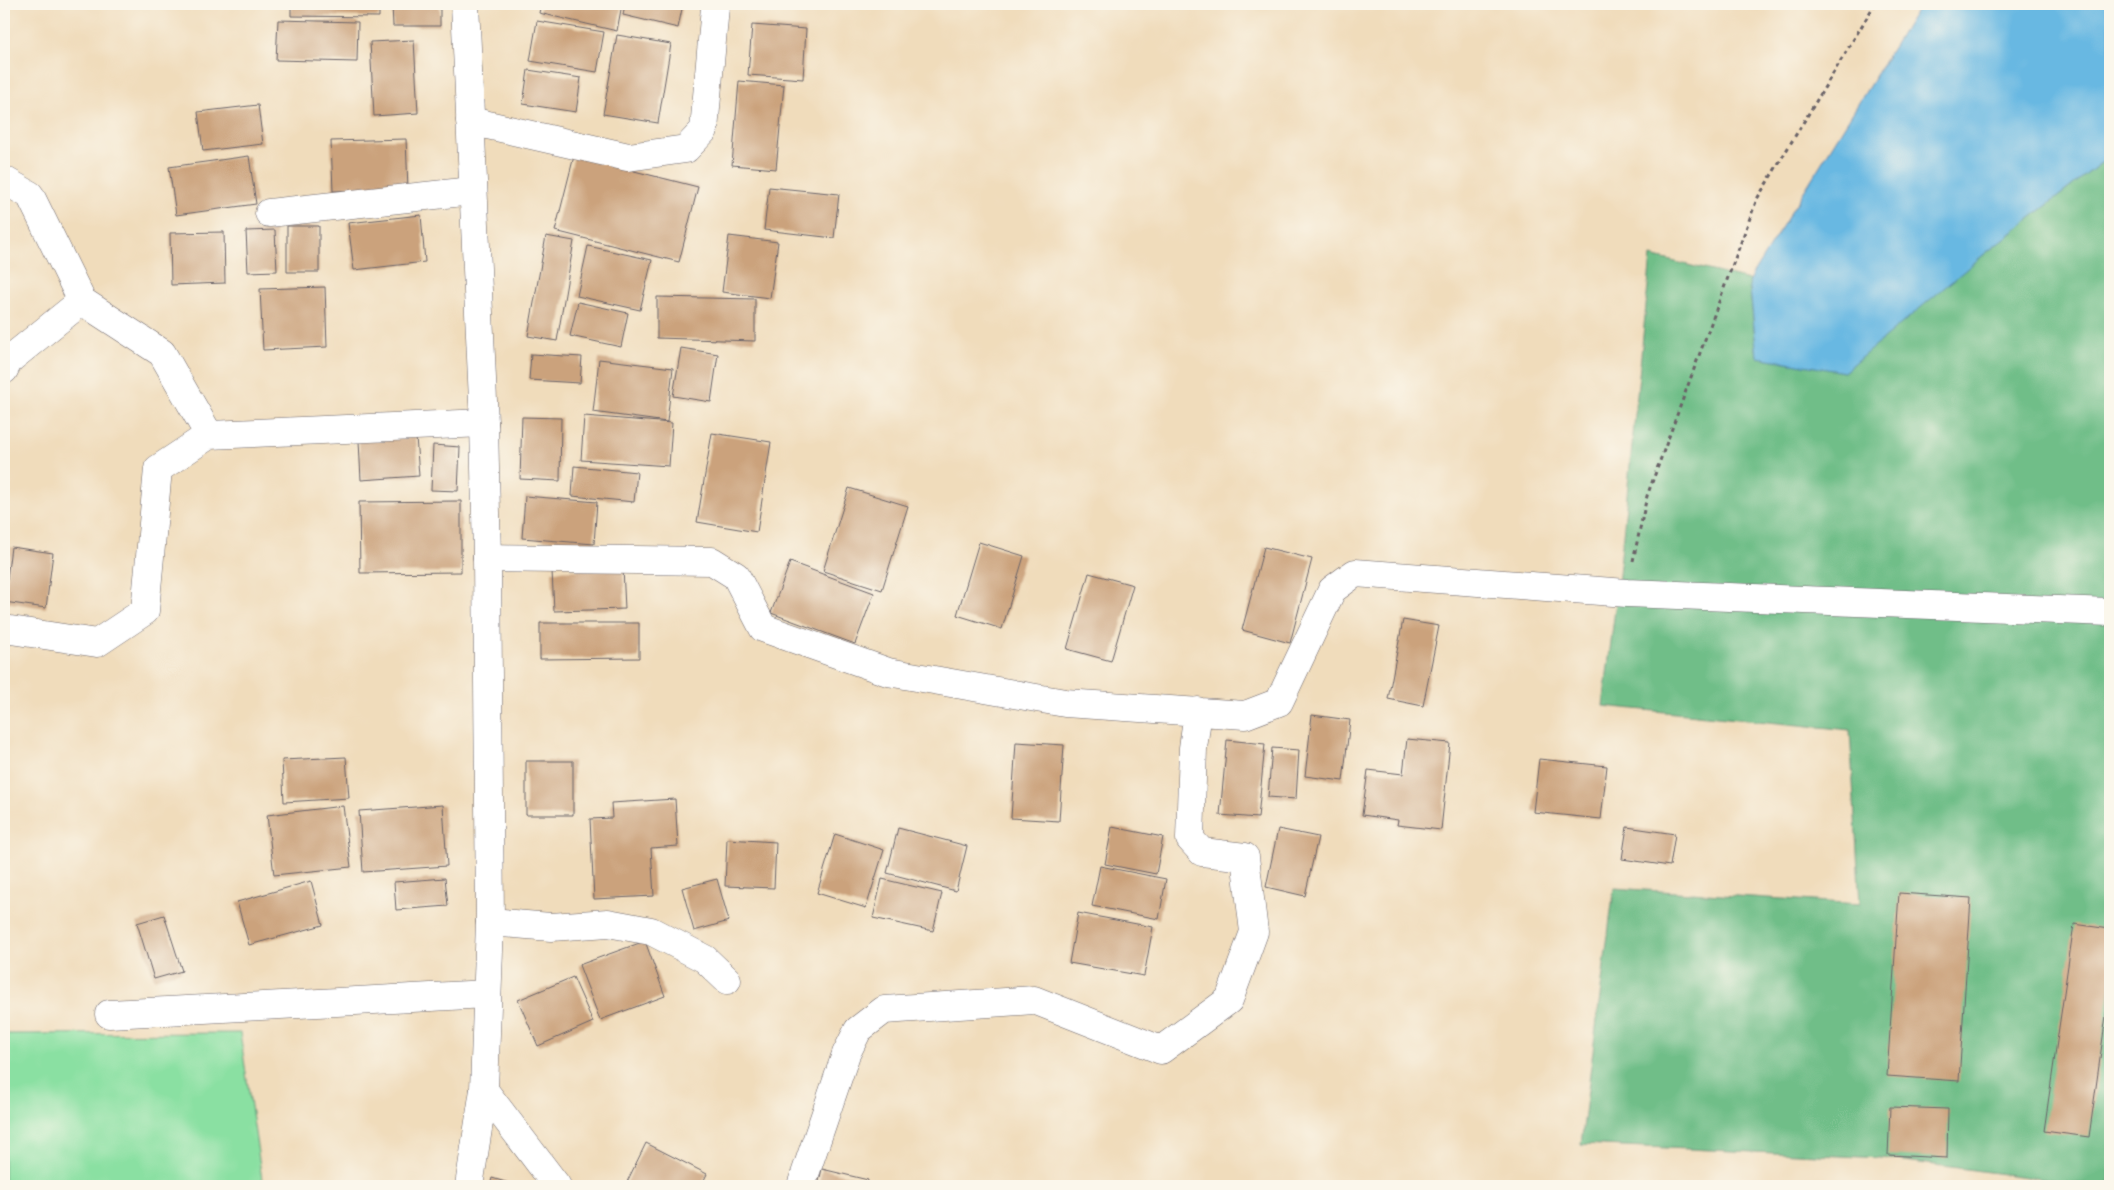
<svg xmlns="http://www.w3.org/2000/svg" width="2114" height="1190" viewBox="0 0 2114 1190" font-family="Mali,sans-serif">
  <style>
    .green { fill: #8ae0a2; stroke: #56816e }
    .forest { fill: #6fbe88; stroke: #487062 }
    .water { fill: #67b8e2; stroke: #446d8e }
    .building { fill: #cba27c }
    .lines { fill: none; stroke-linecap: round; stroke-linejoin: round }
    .minor-casing { stroke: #6a6368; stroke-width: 29 }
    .secondary-casing { stroke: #6a6368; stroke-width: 29 }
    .path { stroke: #6a6368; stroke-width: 3; stroke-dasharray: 4 4; stroke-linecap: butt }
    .minor { stroke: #fff; stroke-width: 28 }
    .secondary { stroke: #fff; stroke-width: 28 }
  </style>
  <rect width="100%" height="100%" fill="#fbf7ec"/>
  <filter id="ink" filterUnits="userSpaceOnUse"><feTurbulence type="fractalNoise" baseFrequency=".02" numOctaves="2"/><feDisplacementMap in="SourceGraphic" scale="10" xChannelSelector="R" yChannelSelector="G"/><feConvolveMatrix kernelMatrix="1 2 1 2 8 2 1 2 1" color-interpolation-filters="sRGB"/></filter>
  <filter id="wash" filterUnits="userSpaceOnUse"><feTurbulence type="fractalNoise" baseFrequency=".0096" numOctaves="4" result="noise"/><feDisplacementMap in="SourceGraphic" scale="20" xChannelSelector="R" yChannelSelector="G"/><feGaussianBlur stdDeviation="1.12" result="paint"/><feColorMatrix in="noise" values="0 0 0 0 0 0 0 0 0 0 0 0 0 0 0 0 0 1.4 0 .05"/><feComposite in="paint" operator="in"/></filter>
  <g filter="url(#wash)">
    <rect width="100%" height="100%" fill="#f0dcbb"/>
    <path class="green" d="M240,1033L263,1186H4V1034Z"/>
    <path class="forest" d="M2110,156V1186H2095L1882,1158L1581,1144L1614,888L1860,904L1850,730L1603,706L1618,585L1651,256L1749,280L1757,357L1982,256Z"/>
    <path class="water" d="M1920,4H2110V156L1982,256L1844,372L1757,357L1749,280Z"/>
    <g id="blocks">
      <path class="building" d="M291,4H379V17L291,16Z
        M392,4H440V26H393Z
        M541,4H622L617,31L539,13Z
        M625,4H683L678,28L623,15Z
        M278,20L358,22L357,62L276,60Z
        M537,21L604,32L597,72L530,61Z
        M752,25L806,29L803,79L748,75Z
        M617,35L671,44L658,123L603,114Z
        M414,40L418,113L374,116L370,42Z
        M528,70L581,78L576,112L523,104Z
        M739,81L784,85L776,169L732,165Z
        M258,105L263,144L203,151L198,112Z
        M406,139L408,189L333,191L331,141Z
        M249,156L256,204L176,215L169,167Z
        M574,156L698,187L679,262L555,231Z
        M769,187L839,194L834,238L764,230Z
        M421,215L425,262L354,270L348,223Z
        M287,226H319V272H287Z
        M275,230L277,271L248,272L246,231Z
        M224,232L225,283L171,285L170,233Z
        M546,236L574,241L557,341L528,336Z
        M729,236L778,242L770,298L722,292Z
        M588,246L652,260L640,310L577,296Z
        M325,287L327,347L263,350L260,289Z
        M657,297L755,299V341L657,338Z
        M578,302L628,313L621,347L570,336Z
        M681,348L718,354L711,402L673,396Z
        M531,354L582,357L580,383L529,380Z
        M599,359L673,368L667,422L593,412Z
        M584,416L672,423L669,466L581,460Z
        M522,417L561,418L560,481L520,479Z
        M712,433L771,442L757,532L697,522Z
        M416,437L419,476L361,480L359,441Z
        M433,445L460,447L458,491L431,490Z
        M574,466L637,472L634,502L572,496Z
        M849,488L908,506L882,590L823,571Z
        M525,496L597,502L594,544L522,538Z
        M461,501V572L360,573L359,502Z
        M979,542L1024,556L1002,629L957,615Z
        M11,547L53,553L46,608L4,602Z
        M1264,547L1312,559L1290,643L1242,630Z
        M790,562L874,593L855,644L771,613Z
        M623,568L625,609L554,611L552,571Z
        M1089,573L1133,585L1111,661L1067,649Z
        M1403,620L1439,626L1423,706L1388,699Z
        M540,623H639V658L540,659Z
        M1312,715L1350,720L1343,781L1305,776Z
        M1407,739L1450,743L1441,830L1397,825L1398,820L1362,815L1368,770L1403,774Z
        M1227,740L1265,744L1258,818L1220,815Z
        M1016,742L1064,745L1059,821L1011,818Z
        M1272,748L1299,750L1296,799L1268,797Z
        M346,757L349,798L284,802L282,760Z
        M1539,759L1607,766L1601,819L1533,812Z
        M526,761H573V815H526Z
        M675,799L678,846L651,848L654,896L594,899L590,819L612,818L611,803Z
        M443,805L447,866L363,872L359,811Z
        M343,806L351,867L274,875L267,815Z
        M1112,827L1163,837L1156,874L1105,864Z
        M1627,827L1675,834L1670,866L1622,859Z
        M898,828L967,846L956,891L887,873Z
        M1278,829L1318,837L1305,896L1266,887Z
        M835,834L884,850L866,908L817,893Z
        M727,839L776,842L774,888L725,886Z
        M1100,866L1166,879L1159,919L1092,906Z
        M445,878L448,906L396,910L394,882Z
        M717,879L729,921L694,931L682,888Z
        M882,879L942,893L933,931L873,918Z
        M311,881L323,925L249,945L237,902Z
        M1899,893L1971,898L1959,1081L1887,1076Z
        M1078,913L1153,927L1144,976L1069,963Z
        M164,915L182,971L154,979L137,923Z
        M2074,924L2110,929V987L2089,1137L2044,1131Z
        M645,941L665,996L600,1020L579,965Z
        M573,977L593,1022L538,1046L518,1000Z
        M1890,1107L1948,1109L1947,1158L1888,1155Z
        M646,1143L707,1174L701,1186H625Z
        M822,1169L868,1180L867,1186H818Z
        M492,1178L519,1186H490Z"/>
    </g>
  </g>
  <g filter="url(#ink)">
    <use href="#blocks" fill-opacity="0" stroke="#6a6368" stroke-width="1"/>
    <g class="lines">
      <defs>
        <path id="minor" d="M470,121L628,157L686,149L704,130L715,7
          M4,180L30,195L82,301L162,353L209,435
          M269,213L472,191
          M4,370L9,360L82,301
          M487,558L712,561L736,576L763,628L888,672L1065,703L1245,715L1279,702L1332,590L1355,573L1627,593L2110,612
          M4,629L97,643L145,611L158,469L209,435L484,423
          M490,922L551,927L608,923L651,931L705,959L727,980
          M109,1014L487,994
          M484,1090L557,1186
          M801,1186L846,1054L858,1030L884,1010L1034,1000L1161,1050L1229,1000L1254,932L1245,857L1202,852L1190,839L1193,748L1198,711"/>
        <path id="secondary" d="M465,4L484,423L487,558L490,922L484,1090L469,1186"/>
      </defs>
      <use href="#minor" class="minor-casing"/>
      <use href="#secondary" class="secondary-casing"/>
      <path class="path" d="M1633,561L1647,496L1757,199L1875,4"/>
      <use href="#minor" class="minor"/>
      <use href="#secondary" class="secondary"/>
    </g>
  </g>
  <rect width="2114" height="1190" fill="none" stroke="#fbf7ec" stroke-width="20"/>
</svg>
